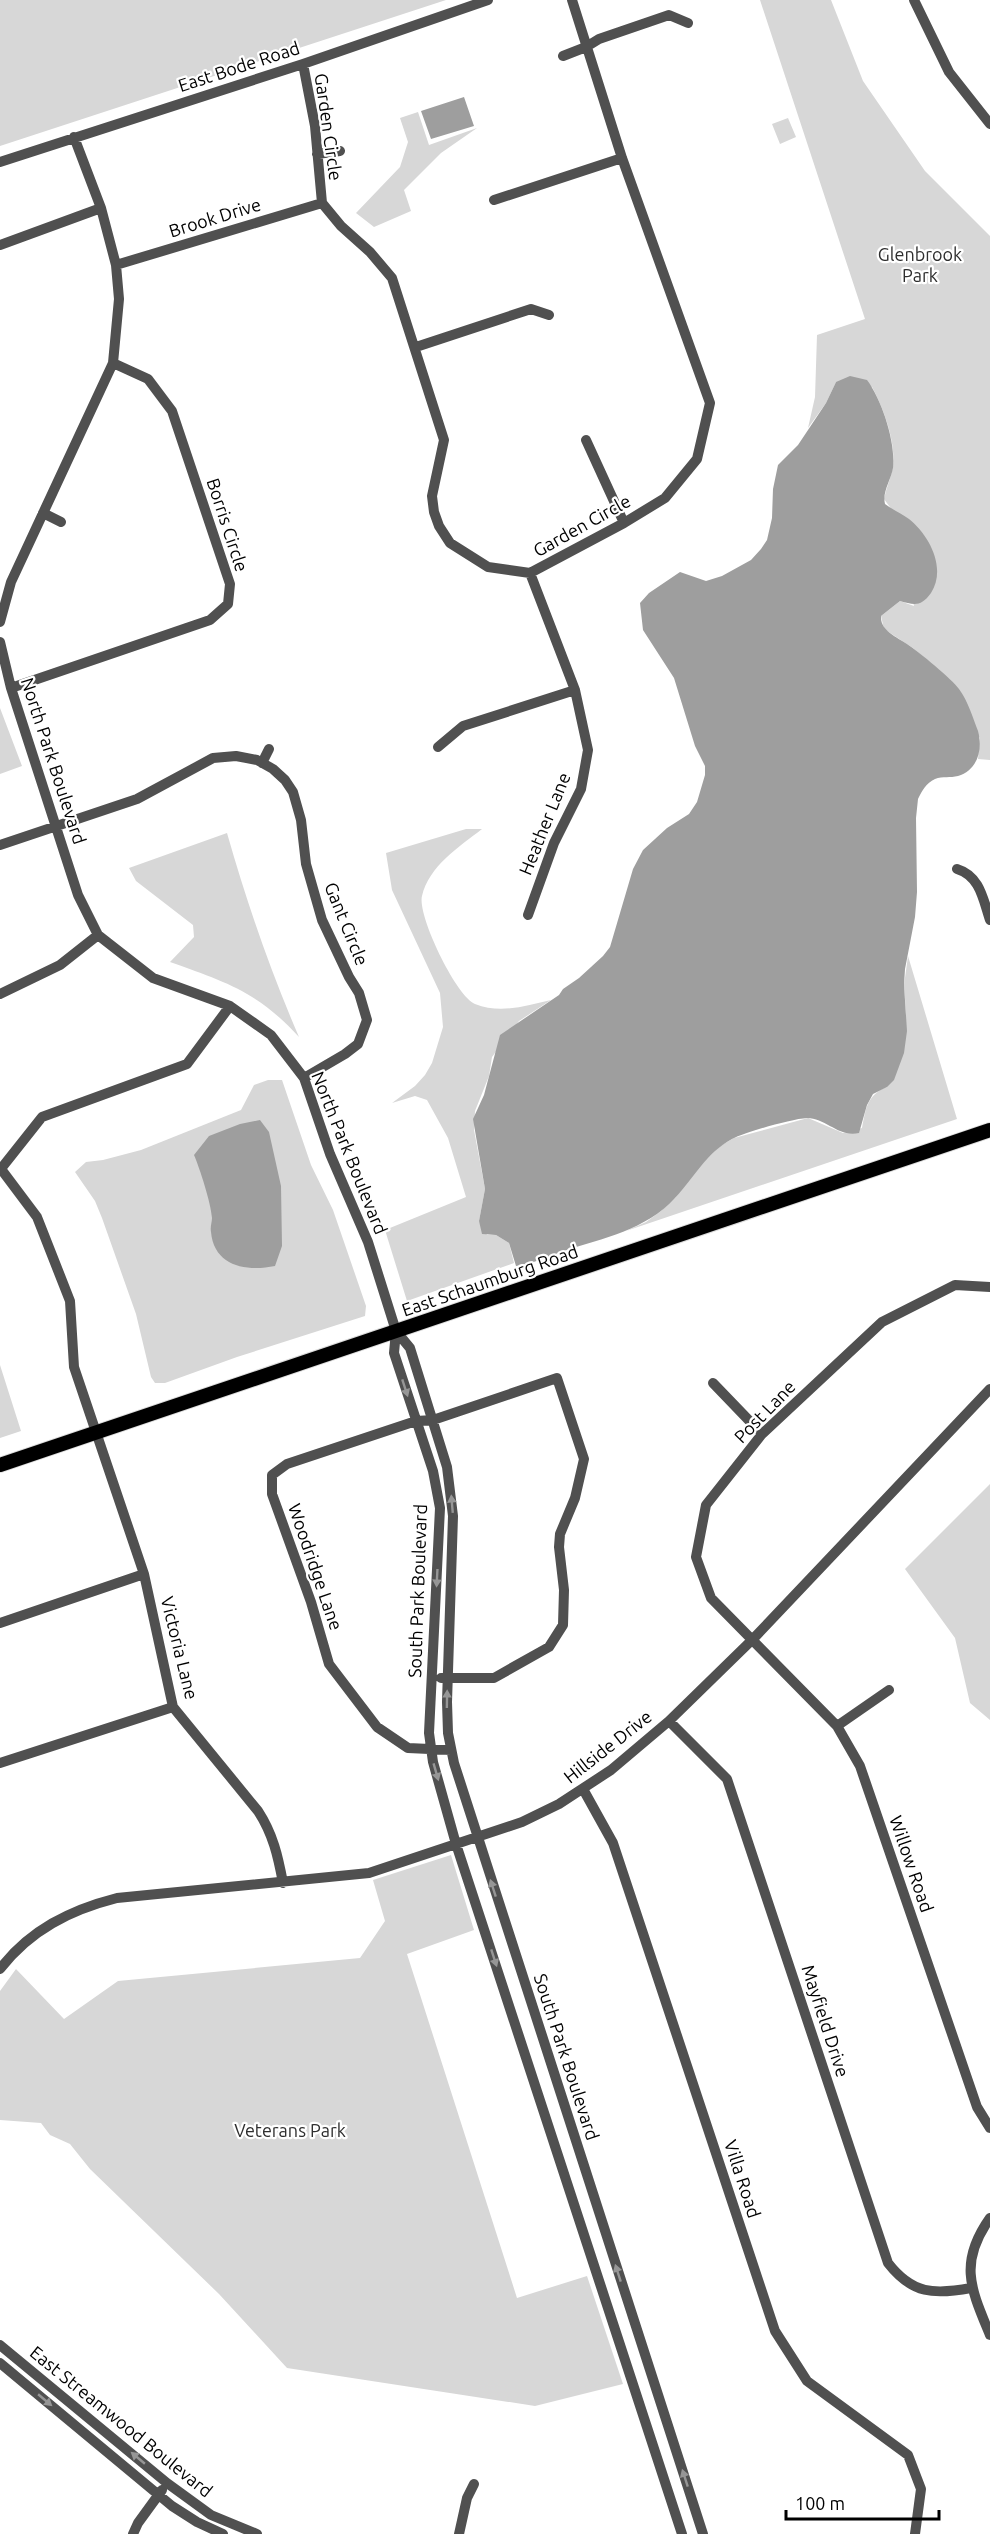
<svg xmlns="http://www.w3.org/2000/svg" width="990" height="2534" viewBox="0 0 990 2534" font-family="Ubuntu,sans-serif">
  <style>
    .green { fill: #d7d7d7 }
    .water { fill: #9e9e9e }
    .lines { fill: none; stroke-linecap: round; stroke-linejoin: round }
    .major-casing { stroke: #dbdbdb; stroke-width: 16 }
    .minor { stroke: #505050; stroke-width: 10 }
    .major { stroke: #000; stroke-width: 14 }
    .oneway { fill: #969696 }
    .labels { text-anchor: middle; stroke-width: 4.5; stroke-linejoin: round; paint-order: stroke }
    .street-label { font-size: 18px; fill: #000; stroke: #fff }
    .park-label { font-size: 18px; fill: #2e2e2e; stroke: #fff }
  </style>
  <rect width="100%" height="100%" fill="#fff"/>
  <path class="green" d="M0,0H446L0,146Z
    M760,0H831L863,81L925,171L990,236V760L978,759L980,738L935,667L913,648L884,629L881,616L900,601L914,606L892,510L884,499C886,488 891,478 893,467C896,442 884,409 872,387L836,382L826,403L808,428L815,397L817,335L865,319Z
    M418,112L429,145L477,128L441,153L404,190L411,211L374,227L356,213L400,167L408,142L400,118Z
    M788,118L796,137L780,144L772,124Z
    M0,708L22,766L0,774Z
    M466,829H482C459,847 429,866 422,896C417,915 456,996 475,1004C500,1014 526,1006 551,1000L519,1021L492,1057L489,1076L475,1111L474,1130L485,1189L479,1221L487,1235H496L509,1243L514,1263L407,1301L385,1230L466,1197L448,1138L427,1100L415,1096L392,1103L415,1086L425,1075L432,1063L443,1027L440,993L392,890L386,853Z
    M227,833C247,903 270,970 299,1037C258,992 226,982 170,962L194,937L193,925L136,881L129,868Z
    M908,956L957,1119L626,1231L646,1222L661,1211L675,1198L700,1165L720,1146L734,1138L808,1118L843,1133L862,1128C866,1108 867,1095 887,1087L906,1013L904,985Z
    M268,1080H282L311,1165L333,1210L366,1306L365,1316L237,1357L165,1383H155L151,1377L136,1314L102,1218L95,1201L75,1172L86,1162L103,1160L141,1150L241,1110L254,1085Z
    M0,1365L21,1431L0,1438Z
    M990,1484V1720L970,1703L955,1638L905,1569Z
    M451,1855L474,1930L407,1954L517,2298L587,2276L623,2384L535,2406L287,2368L219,2294L90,2169L70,2144L50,2135L41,2123L0,2120V1991L16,1969L64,2019L118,1981L360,1958L385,1921L373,1880Z"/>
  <path class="water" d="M464,97L474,126L431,139L421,111Z
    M850,376L867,380C882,400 896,443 893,468C891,480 882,492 885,504C893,510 901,513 909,519C929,535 947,568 931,593C921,607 914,605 900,601L881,616C880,631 897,637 907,644C919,652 952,679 959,689C968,701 973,718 978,731C983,749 978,770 958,776C950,778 943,776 935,779C926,783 922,791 918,799L916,818L917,892L915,917L905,969L904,985L907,1031L904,1053L894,1080L887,1087L873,1094L867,1105L859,1133C839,1138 826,1118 807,1118C791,1119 746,1132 732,1139C706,1153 694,1178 675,1198C646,1230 603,1238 564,1251C549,1256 532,1264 516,1266L509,1243L496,1235L482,1234L479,1221L485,1189L473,1119L484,1095L500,1035L559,995L563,989L579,978L603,956L610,947L633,869L643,850L667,828L689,814L697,802L705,775V766L695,746L674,678L643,630L640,603L649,593L680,572L706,581L722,576L751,560L761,549L767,540L772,518L773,489L778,465L798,445L826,403L836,382Z
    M260,1120L269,1132L281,1186L282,1246L275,1266C246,1272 214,1266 211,1232C210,1227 212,1222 212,1218C211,1203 200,1169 194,1155L209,1136L240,1124Z"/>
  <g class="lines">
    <defs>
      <path id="major" d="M0,1465L990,1130"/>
    </defs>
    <use href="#major" class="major-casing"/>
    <path class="minor" d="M914,0L949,72L990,124
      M563,56L586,47L599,39L669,15L688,23
      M303,64L315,126L322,203L341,226L370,252L392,278L444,440L432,496L434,512L439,526L450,543L488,567L530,573L624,523L665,498L697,459L710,403L622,158L572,0
      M317,154L340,151
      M0,162L303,64L488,0
      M494,200L622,158
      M0,245L101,208
      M116,265L322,203
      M416,347L531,309L549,315
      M586,440L624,523
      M43,513L61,522
      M0,622L11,582L113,363L119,299L116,265L101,208L74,137
      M0,642L11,688L78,895L98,935L153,978L230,1006L271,1035L304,1078L330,1154L368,1242L396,1331L410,1348L447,1467L453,1516L447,1702L448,1733L454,1763L703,2534
      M11,688L210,620L228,604L230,584L172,411L148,379L113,363
      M438,747L463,726L575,690
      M262,763L269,749
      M0,845L137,799L213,758L236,756L257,760L273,769L285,780L293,792L301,820L306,864L322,920L349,977L359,993L367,1020L358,1044L345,1054L304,1078
      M957,869C980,876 983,899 990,920
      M528,915L554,843L581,789L588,750L575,690L530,573
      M0,994L60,965L98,935
      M1,1169L37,1217L70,1301L74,1367L144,1574L173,1707L258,1811C273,1834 278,1856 283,1883
      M0,1170L42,1117L187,1064L230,1006
      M990,1287L955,1285L882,1322L762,1434L706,1505L696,1557L711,1598L837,1726L860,1766L977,2107L990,2128
      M396,1331L394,1353L433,1471L440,1508L429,1733L433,1762L456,1844L682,2534
      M713,1383L762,1434
      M0,1623L144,1574
      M441,1678H494L549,1647L563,1625L564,1590L559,1547L560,1534L575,1498L584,1459L557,1378L433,1420L416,1421L287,1464L272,1475V1494L311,1602L329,1664L377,1727L408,1748L451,1750
      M669,1721L727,1779L888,2263C912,2294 934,2295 971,2288
      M837,1726L889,1690
      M0,1763L173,1707
      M583,1789L613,1843L775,2331L807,2381L908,2455L921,2489L915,2534
      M0,1969C30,1930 70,1910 117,1898L369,1873L522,1822L559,1804L611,1770L669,1721L753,1639L990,1389
      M990,2218C958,2263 971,2289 990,2335
      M0,2345L167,2483L211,2515L257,2534
      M0,2363L172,2506L197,2522L223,2534
      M133,2534L138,2523L162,2490
      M459,2534L467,2498L474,2484"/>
    <use href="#major" class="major"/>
  </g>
  <defs><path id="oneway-solid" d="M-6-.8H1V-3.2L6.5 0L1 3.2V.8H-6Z" transform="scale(1.5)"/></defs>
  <g class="oneway">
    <use href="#oneway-solid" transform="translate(405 1388) rotate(72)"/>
    <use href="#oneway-solid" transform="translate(452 1504) rotate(-95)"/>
    <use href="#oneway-solid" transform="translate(437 1578) rotate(93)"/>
    <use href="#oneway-solid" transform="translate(447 1699) rotate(-89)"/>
    <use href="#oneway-solid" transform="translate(436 1772) rotate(74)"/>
    <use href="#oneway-solid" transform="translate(493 1888) rotate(-108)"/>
    <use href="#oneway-solid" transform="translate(494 1958) rotate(72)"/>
    <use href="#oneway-solid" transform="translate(618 2273) rotate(-108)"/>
    <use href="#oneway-solid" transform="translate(45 2400) rotate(40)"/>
    <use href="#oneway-solid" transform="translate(138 2458) rotate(-140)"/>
    <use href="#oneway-solid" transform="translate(685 2478) rotate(-108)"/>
  </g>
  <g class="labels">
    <g class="street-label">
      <text transform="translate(239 67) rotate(-18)" y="6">East Bode Road</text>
      <text transform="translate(328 127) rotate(82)" y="6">Garden Circle</text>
      <text transform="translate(215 218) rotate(-17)" y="6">Brook Drive</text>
      <text transform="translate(227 525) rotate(72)" y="6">Borris Circle</text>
      <text transform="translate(582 526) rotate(-29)" y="6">Garden Circle</text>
      <text transform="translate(53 761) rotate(72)" y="6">North Park Boulevard</text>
      <text transform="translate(545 824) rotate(-68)" y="6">Heather Lane</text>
      <text transform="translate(346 924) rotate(68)" y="6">Gant Circle</text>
      <text transform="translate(349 1153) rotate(68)" y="6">North Park Boulevard</text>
      <text transform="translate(490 1281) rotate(-19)" y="6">East Schaumburg Road</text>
      <text transform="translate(765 1412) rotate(-46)" y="6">Post Lane</text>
      <text transform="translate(315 1567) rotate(71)" y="6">Woodridge Lane</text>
      <text transform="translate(418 1591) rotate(-88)" y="6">South Park Boulevard</text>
      <text transform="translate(179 1648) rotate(76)" y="6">Victoria Lane</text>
      <text transform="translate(608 1747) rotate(-38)" y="6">Hillside Drive</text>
      <text transform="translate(911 1864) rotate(71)" y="6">Willow Road</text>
      <text transform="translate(825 2021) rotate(72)" y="6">Mayfield Drive</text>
      <text transform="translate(566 2057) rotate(72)" y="6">South Park Boulevard</text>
      <text transform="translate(742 2179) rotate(72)" y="6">Villa Road</text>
      <text transform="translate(121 2422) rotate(39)" y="6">East Streamwood Boulevard</text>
    </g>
    <g class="park-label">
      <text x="920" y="261">Glenbrook<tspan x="920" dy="21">Park</tspan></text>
      <text x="290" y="2137">Veterans Park</text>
    </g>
  </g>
  <path d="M786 2510v9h153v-9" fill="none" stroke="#000000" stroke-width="3"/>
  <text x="795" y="2510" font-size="18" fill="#000000" stroke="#ffffff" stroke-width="4.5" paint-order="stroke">100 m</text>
</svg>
